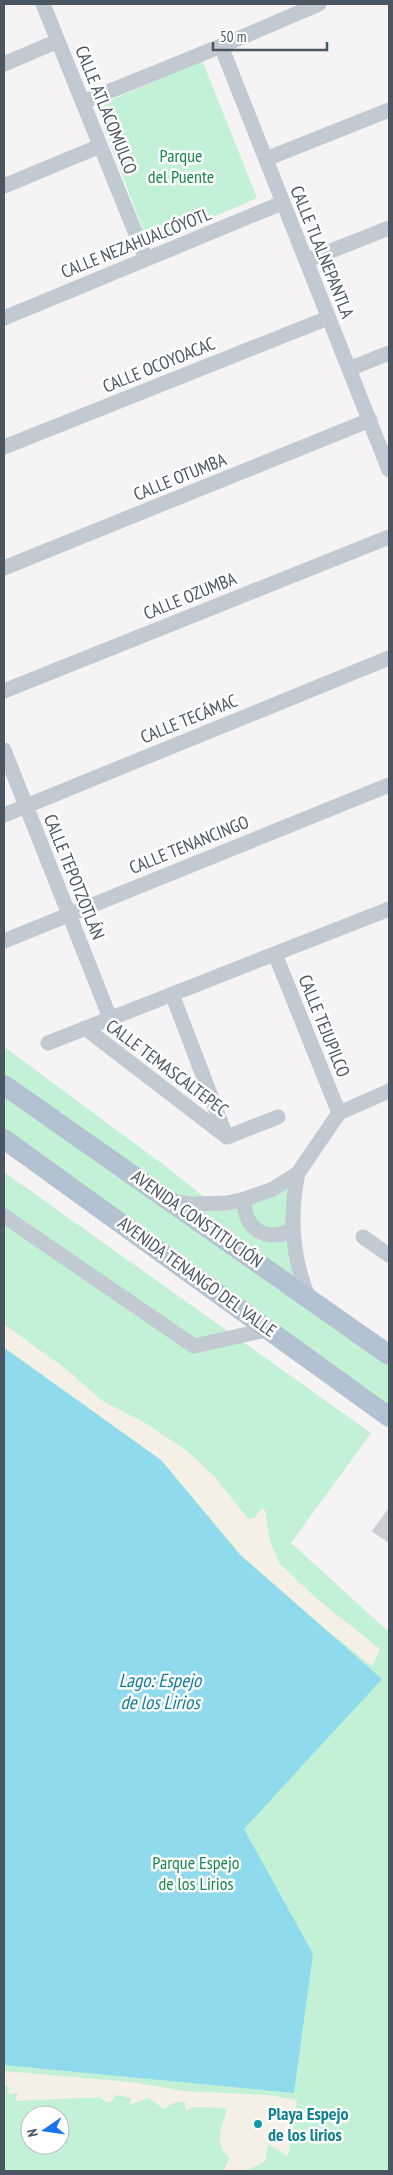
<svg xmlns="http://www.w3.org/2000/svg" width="393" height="2175" viewBox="0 0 393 2175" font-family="'PT Sans Narrow',sans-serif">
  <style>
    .green { fill: #c3f1d5; fill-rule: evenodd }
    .sand { fill: #f5f0e5 }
    .water { fill: #90daee }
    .building { fill: #cdcfd5; stroke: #d7d9de }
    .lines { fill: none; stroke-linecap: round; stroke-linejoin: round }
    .minor { stroke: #c1cad2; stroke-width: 15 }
    .major { stroke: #b3c2d1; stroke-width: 20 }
    .culture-dot { fill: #0f9aa8; stroke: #fff; stroke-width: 2 }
    .labels { text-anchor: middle; stroke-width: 5; stroke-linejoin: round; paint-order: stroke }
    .street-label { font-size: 18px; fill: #4a5661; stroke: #fff }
    .park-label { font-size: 18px; fill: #17864f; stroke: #fff }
    .culture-label { font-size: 18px; font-weight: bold; fill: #0d838f; stroke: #fff; text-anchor: start }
    .water-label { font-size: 19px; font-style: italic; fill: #0c7c9b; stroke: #fff }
  </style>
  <rect width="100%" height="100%" fill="#f5f3f3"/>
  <path class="green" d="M202,60L257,198L149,245L96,107Z
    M4,1047L164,1165L208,1200L174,1197L4,1080Z
    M4,1087L389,1356V1414L4,1138Z
    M4,1172L371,1433L291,1543L389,1632V2171H4ZM30,2115H60V2145H30Z
    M290,1185L288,1225L275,1231L252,1220L250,1202Z
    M240,1207L248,1226L289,1236L299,1286L198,1209Z"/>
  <path class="sand" d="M4,1324L70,1372L101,1400L147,1424L187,1451L215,1477L248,1519L254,1518L261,1509L265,1510L270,1541L280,1564L317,1599L380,1649L372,1666L323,1627L243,1557L167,1467L140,1445L4,1347Z
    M4,2071L131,2082L183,2091L268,2095L297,2100L288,2156L268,2144L265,2161L246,2171H223L230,2158C212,2143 223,2127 227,2108L196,2107L186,2110L185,2102L173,2103L164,2109L149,2098L129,2105L132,2098L116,2095L112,2101L107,2103L100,2097L15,2101L18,2093L8,2094L9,2087L4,2085Z"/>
  <path class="water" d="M4,1348L161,1460L239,1554L382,1679L244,1829L313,1954L294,2093L4,2065Z"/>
  <path class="building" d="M389,1508V1543L372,1531Z"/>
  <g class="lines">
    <path class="minor" d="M43,4L146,259
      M221,46L389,470
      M4,64L58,41
      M83,102L221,46L319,4
      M266,159L389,110
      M4,186L100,146
      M306,261L389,228
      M4,318L282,203
      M349,369L389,353
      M4,447L328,318
      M4,568L370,420
      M4,691L389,537
      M4,750L110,1018
      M4,815L389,658
      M4,941L389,785
      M275,954L339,1113
      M172,994L226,1136
      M85,1028L227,1137
      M48,1043L389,909
      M227,1137L278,1117
      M298,1173C289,1217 292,1255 308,1297
      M245,1199C241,1227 268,1245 292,1229
      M172,1201L191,1204L227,1203L245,1199L273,1189L298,1173L339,1113L389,1091
      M4,1216L194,1346L270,1329
      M363,1237L389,1255"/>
    <path class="major" d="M4,1085L389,1355
      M4,1139L389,1417"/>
  </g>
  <circle class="culture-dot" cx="258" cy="2124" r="5"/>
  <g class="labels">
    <g class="street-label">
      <text transform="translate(106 110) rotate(68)" y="6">CALLE ATLACOMULCO</text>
      <text transform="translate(136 243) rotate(-22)" y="6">CALLE NEZAHUALCÓYOTL</text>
      <text transform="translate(322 252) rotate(68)" y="6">CALLE TLALNEPANTLA</text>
      <text transform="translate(159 365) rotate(-22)" y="6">CALLE OCOYOACAC</text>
      <text transform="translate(180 477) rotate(-22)" y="6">CALLE OTUMBA</text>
      <text transform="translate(190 596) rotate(-22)" y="6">CALLE OZUMBA</text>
      <text transform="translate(189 719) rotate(-22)" y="6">CALLE TECÁMAC</text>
      <text transform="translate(189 845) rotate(-22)" y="6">CALLE TENANCINGO</text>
      <text transform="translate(74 877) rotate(68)" y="6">CALLE TEPOTZOTLÁN</text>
      <text transform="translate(324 1026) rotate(68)" y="6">CALLE TEJUPILCO</text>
      <text transform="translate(167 1068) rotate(37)" y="6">CALLE TEMASCALTEPEC</text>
      <text transform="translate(197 1219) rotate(35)" y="6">AVENIDA CONSTITUCIÓN</text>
      <text transform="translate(197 1277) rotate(36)" y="6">AVENIDA TENANGO DEL VALLE</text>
    </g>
    <g class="park-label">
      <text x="181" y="162">Parque<tspan x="181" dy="21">del Puente</tspan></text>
      <text x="196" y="1869">Parque Espejo<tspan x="196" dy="21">de los Lirios</tspan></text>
    </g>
    <g class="culture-label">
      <text x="268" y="2120">Playa Espejo<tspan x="268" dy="21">de los lirios</tspan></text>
    </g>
    <g class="water-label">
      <text x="160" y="1687">Lago: Espejo<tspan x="160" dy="22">de los Lirios</tspan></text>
    </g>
  </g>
  <rect width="393" height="2175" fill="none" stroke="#4a5661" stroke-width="10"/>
  <g transform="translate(45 2130) rotate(257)"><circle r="24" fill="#ffffff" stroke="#b7bbc0"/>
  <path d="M0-4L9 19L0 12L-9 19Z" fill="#1a73e8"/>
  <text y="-8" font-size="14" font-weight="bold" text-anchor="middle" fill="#4a5661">N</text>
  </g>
  <path d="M213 42v8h114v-8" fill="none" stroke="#4a5661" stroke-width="2.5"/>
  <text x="220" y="42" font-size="15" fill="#4a5661" stroke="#ffffff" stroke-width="4" paint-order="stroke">50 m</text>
</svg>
